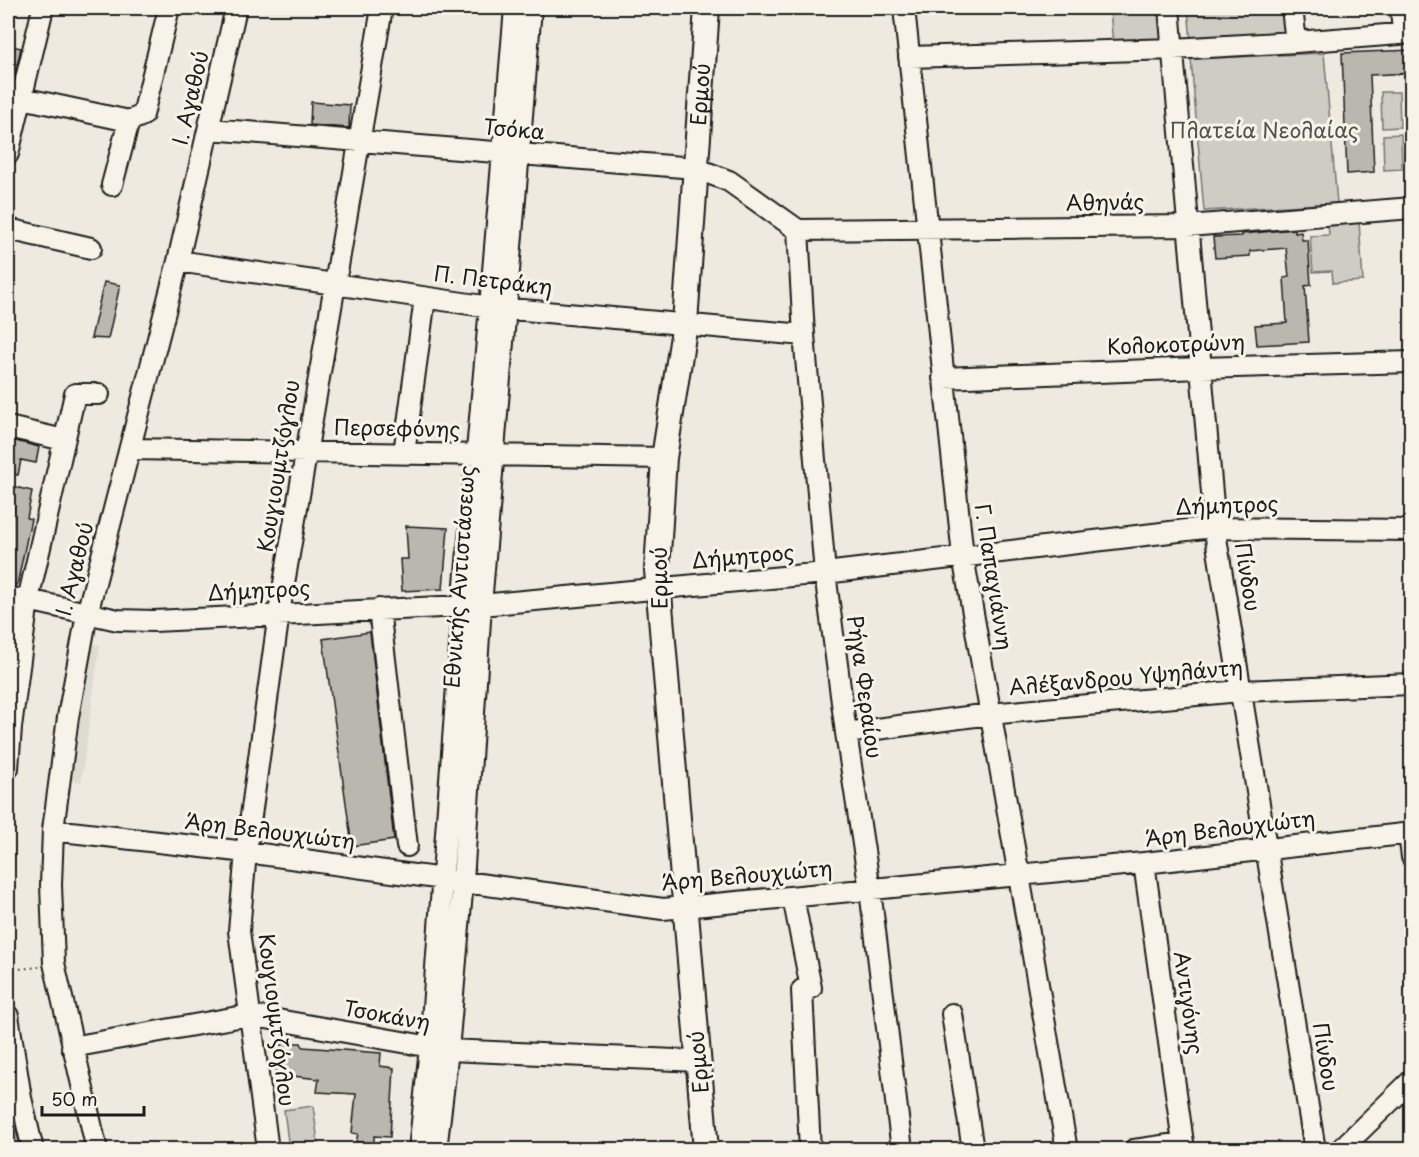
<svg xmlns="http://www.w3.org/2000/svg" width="1419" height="1157" viewBox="0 0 1419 1157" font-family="'Playpen Sans',sans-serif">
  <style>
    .built { fill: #dedbd1 }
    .green { fill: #cfccc3; stroke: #767470; stroke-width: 1.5 }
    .building { fill: #bab7af; stroke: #1c1c1c; stroke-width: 1.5 }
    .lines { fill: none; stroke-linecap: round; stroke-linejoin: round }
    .minor-casing { stroke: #1c1c1c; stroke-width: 24 }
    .major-casing { stroke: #1c1c1c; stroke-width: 28 }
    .path { stroke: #1c1c1c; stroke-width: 2; stroke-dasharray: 1.5 4.5; stroke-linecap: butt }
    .minor { stroke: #f7f3e8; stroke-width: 20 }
    .major { stroke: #f7f3e8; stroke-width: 24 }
    .labels { text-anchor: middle; stroke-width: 6; stroke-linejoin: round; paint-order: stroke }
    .street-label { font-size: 21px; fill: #1c1c1c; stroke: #f7f3e8 }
    .park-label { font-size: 21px; fill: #52514e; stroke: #f7f3e8 }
  </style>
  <rect width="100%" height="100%" fill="#eeeae0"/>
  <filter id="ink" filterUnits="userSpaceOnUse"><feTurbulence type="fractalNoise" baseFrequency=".0167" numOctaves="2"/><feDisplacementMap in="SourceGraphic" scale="12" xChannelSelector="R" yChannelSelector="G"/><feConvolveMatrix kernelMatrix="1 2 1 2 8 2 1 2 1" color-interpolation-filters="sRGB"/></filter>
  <g filter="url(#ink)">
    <path class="built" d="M76,641L100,645L81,782L57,778Z"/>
    <path class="green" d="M1110,8H1158L1162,46L1113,47Z
      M1188,8H1287L1288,35L1191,42Z
      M1324,53L1337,203L1204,211L1191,59Z
      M1381,92H1399L1400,127L1382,128Z
      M1401,134L1402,169L1384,170L1383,135Z
      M1359,222L1363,281L1333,283L1332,271L1313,272L1310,236L1329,235L1328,224Z
      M313,1106L319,1149H289L284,1110Z"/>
    <path class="building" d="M8,45L21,48L13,84L8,83Z
      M1412,50V73L1370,75L1374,172L1347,174L1342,53Z
      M311,102L350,105L349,128L310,125Z
      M1295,229V233L1301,232L1302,240H1308L1311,285L1305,286L1309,342L1257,345L1255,325L1287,323L1284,278L1289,277L1286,248L1250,251V256L1215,258L1213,237L1242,236V234Z
      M104,282L120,285L108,339L91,338Z
      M8,439L39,447L36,463L21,460L18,475L8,473Z
      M15,487L32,491L27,518L31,519L17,585L8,583V534L14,507H11Z
      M406,526L448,528L443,589L402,591L400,559H408Z
      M370,632L394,840L352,846L323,639Z
      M282,1043L290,1045L292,1043H301L303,1047L381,1053L380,1066L394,1068L390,1137L374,1136V1143L356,1142L358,1134L352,1133L356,1094L317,1092L319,1079L275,1074L276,1056H279Z
      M8,1106L11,1107L21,1149H8Z"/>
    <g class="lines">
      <defs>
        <path id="minor" d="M904,8L963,556L1067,1150
          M1169,8L1216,538L1315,1150
          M1292,8L1296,42
          M1401,8L1403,34
          M909,57L1173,49L1296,42L1412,33
          M8,95L129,121
          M209,129L695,168L729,181L798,230
          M8,154L43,8
          M112,185L129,121L143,115L169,8
          M8,229L91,248
          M798,230L804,335L825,573L846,733L870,890L902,1150
          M798,230L1188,226L1412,208
          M178,261L490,307L804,335
          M943,378L1201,368L1412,362
          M8,427L64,440
          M131,449L664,458
          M404,453L425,298
          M8,598L28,600L118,620L154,621L481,605L825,573L1204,528L1412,530
          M379,609L407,846
          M846,733L990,714L1240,691L1412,684
          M8,768L11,727L28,600L75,394H99
          M53,830L246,852L663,909L1144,863L1412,833
          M1409,834L1412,857
          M1144,863L1184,1150
          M793,897L811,988L802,990L810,1150
          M952,1014L973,1150
          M8,1016L21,1098L33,1150
          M72,1047L249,1015L448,1050L698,1061
          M97,1150L54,963L51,885L53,830L68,717L87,614L178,261L236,8
          M268,1150L239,931L246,852L279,613L382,8
          M419,1150L430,1048L463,606L490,307L515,8
          M436,1150L448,1050L463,881L481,605L531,8
          M1134,1150L1183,1143
          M1340,1150L1412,1080"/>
        <g id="major">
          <path id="s1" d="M706,1150L657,570L664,458L685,323L707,8"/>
        </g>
      </defs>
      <use href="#minor" class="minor-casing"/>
      <use href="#major" class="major-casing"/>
      <path class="path" d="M8,970L39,967"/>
      <use href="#minor" class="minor"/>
      <use href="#major" class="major"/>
    </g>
  </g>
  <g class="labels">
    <g class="street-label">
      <text dy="7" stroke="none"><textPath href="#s1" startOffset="1060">Ερμού</textPath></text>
      <text transform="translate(191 98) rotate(-77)" y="7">Ι. Αγαθού</text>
      <text transform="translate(514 130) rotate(5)" y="7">Τσόκα</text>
      <text transform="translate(1105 203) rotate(-1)" y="7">Αθηνάς</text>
      <text transform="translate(493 281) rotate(7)" y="7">Π. Πετράκη</text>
      <text transform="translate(1176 345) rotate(-2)" y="7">Κολοκοτρώνη</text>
      <text transform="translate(397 429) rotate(1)" y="7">Περσεφόνης</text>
      <text transform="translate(279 466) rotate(-81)" y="7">Κουγιουμτζόγλου</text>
      <text transform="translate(1227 506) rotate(-2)" y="7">Δήμητρος</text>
      <text transform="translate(743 557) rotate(-5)" y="7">Δήμητρος</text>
      <text transform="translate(75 569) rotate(-76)" y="7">Ι. Αγαθού</text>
      <text transform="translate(460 577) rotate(-86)" y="7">Εθνικής Αντιστάσεως</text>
      <text transform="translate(993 577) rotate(81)" y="7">Γ. Παπαγιάννη</text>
      <text transform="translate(1247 577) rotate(81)" y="7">Πίνδου</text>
      <text transform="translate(660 578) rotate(-91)" y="7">Ερμού</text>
      <text transform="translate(259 591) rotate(-3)" y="7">Δήμητρος</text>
      <text transform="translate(1126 678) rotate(-5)" y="7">Αλέξανδρου Υψηλάντη</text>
      <text transform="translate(864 687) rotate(82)" y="7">Ρήγα Φεραίου</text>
      <text transform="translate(1230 829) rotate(-7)" y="7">Άρη Βελουχιώτη</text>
      <text transform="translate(270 832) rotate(7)" y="7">Άρη Βελουχιώτη</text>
      <text transform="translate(747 876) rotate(-5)" y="7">Άρη Βελουχιώτη</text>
      <text transform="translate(1188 1003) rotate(82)" y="7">Αντιγόνης</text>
      <text transform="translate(387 1016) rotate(10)" y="7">Τσοκάνη</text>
      <text transform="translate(276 1020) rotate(83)" y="7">Κουγιουμτζόγλου</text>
      <text transform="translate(1325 1057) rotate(81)" y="7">Πίνδου</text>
      <text transform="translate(699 1062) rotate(-95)" y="7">Ερμού</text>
    </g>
    <g class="park-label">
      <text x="1264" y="138">Πλατεία Νεολαίας</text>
    </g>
  </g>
  <rect width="1419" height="1157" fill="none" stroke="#f7f3e8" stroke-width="30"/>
  <rect x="15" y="15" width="1389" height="1127" fill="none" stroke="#1c1c1c" stroke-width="2" filter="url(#ink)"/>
  <path d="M42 1106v9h102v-9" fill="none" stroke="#1c1c1c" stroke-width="3"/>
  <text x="51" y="1106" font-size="18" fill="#1c1c1c" stroke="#f7f3e8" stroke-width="4.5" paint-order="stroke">50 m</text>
</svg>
